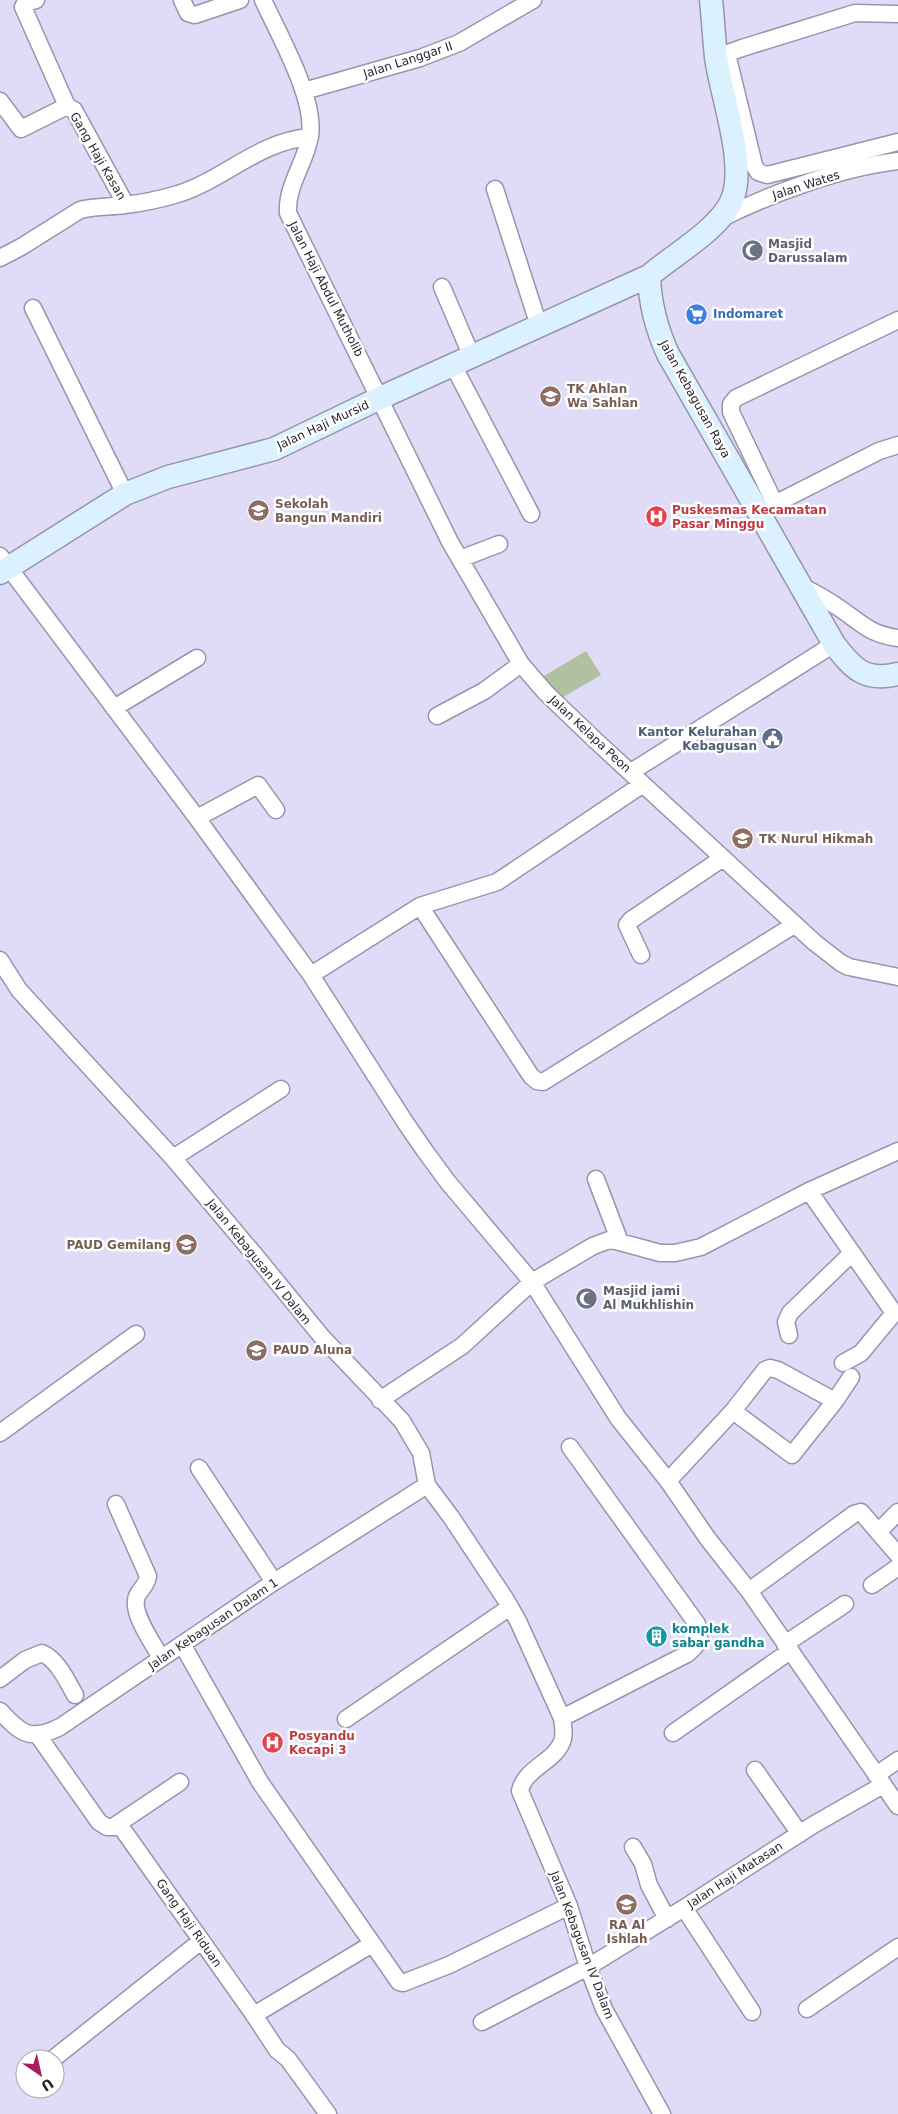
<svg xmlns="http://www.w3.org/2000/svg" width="898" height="2114" viewBox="0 0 898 2114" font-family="'DejaVu Sans',sans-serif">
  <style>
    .green { fill: #b0c1a2 }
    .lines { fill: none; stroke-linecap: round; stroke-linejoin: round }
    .street-casing { stroke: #9894ae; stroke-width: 19 }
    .secondary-casing { stroke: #9894ae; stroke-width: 25 }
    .street { stroke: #fff; stroke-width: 16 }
    .secondary { stroke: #dbf2fe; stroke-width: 22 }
    .labels { text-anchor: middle; stroke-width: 5; stroke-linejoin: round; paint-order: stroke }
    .street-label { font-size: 12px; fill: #282731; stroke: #fff }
    .worship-label { font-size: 12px; font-weight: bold; fill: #5b616d; stroke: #fff; text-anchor: start }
    .shop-label { font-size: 12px; font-weight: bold; fill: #366cbe; stroke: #fff; text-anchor: start }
    .education-label { font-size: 12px; font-weight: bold; fill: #785e54; stroke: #fff; text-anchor: start }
    .health-label { font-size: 12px; font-weight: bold; fill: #be3a42; stroke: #fff; text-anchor: start }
    .service-label { font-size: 12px; font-weight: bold; fill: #4e5e75; stroke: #fff; text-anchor: end }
    .culture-label { font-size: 12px; font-weight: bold; fill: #0d838f; stroke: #fff; text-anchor: start }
  </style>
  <rect width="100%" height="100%" fill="#e0dcf7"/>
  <path class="green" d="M586,651L601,675L558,700L544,676Z"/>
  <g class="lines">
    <defs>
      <path id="street" d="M36,0L25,3L23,7L67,106
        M182,0L188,13L195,15L240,0
        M263,0C279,35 316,99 310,136C306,162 286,186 288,213L450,542L521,664L546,693L594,739L814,942L841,963L849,967L898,977
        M727,54L754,165L758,172L767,175L898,142
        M717,57L742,48L855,13L898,14
        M304,91L420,58L459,43L533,0
        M0,101L21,129L67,106
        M67,106L74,110L126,205
        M495,189L539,326
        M720,219C772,193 840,168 898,161
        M0,258L21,247L80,210C95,206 110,207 125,205C143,203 161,199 178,194C225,179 259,141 310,137
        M442,287L472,357
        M33,308L125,494
        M453,365L531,514
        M775,504L731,412V404L736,398L898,320
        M765,509L879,451L898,445
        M0,556L197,818L311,975L405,1122L425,1151L447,1181L532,1282L618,1418L668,1481L708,1539L749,1591L898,1806
        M460,559L499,544
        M801,586C813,592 825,598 836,606C860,621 867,634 898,638
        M114,708L197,658
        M437,716L484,691L521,664
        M631,772L834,644
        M197,818L258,785L276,810
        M420,906L531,1076L537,1081L543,1082L794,925
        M641,955L627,925L631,920L723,858
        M0,960L19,990L173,1158L254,1254L322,1337L402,1421L421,1453L427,1485L451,1517L506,1600L518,1621L562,1718C563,1726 565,1735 562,1742C553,1763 525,1768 520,1791L569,1906L588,1967L604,2009L662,2114
        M311,975L420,906L497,882L643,784
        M173,1158L281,1089
        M596,1179L620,1242
        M809,1191L894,1313L861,1353L843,1363
        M789,1335L786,1322L790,1313L852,1253
        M380,1400L462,1346L532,1282L593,1246L609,1240L616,1241L660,1253H675L701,1247L809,1191L898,1151
        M733,1411L792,1455L835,1401L851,1377
        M0,1433L136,1334
        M199,1468L274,1582
        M668,1481L733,1411L765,1370L770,1368L778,1370L835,1401
        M116,1504L148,1576C147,1585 141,1588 137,1596C130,1612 153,1643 161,1658
        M878,1532L898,1512
        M872,1585L898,1567
        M749,1591L854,1514L861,1512L898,1555
        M182,1644L260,1782L399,1982L403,1983L449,1965L569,1906
        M785,1644L845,1604
        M0,1679L25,1660L42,1653C58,1660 67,1681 75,1695
        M0,1711C20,1733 30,1742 60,1727L274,1582L427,1485
        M562,1718L687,1654C698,1645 702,1639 697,1624L570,1447
        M346,1719L510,1607
        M673,1733L790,1651
        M37,1734L99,1822L107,1827H121L254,2015L277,2050L288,2059L328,2114
        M755,1770L800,1834
        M876,1775L898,1760
        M116,1825L180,1782
        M633,1847L643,1864L649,1885L667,1919
        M684,1908L752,2012
        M807,2009L898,1947
        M254,2015L372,1944
        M482,2022L588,1967L684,1908L813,1825L883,1785
        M53,2059L201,1941"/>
      <path id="secondary" d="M711,0C713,19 714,38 716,57C721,96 747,163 732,200C721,228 672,256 649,276C650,305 656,328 668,354L834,644C853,669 865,682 898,674
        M0,573L125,494L168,477L274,449L380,398L649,276"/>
    </defs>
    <use href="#street" class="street-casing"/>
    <use href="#secondary" class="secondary-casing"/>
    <use href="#street" class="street"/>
    <use href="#secondary" class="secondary"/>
  </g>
  <defs>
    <symbol id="mosque-disc" viewBox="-11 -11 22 22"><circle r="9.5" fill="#6b7280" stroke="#fff"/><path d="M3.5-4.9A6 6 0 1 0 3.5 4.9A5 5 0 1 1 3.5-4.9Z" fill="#fff"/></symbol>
    <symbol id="supermarket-disc" viewBox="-11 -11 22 22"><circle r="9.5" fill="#3f7fe0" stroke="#fff"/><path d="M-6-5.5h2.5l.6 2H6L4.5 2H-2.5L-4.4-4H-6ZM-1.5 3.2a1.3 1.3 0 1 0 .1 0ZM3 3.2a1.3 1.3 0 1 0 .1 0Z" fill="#fff"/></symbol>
    <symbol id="school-disc" viewBox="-11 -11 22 22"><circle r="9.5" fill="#8d6e63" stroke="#fff"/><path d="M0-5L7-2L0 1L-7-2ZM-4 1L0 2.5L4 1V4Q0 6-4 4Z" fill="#fff"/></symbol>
    <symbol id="hospital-disc" viewBox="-11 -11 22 22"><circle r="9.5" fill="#e0444e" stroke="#fff"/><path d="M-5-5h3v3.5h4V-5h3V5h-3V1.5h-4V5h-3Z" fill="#fff"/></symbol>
    <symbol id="civic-disc" viewBox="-11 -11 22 22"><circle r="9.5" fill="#5c6f8a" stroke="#fff"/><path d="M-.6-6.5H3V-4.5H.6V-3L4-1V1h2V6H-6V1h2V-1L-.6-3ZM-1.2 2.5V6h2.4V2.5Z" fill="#fff"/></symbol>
    <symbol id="building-disc" viewBox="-11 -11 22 22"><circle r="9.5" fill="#0f9aa8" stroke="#fff"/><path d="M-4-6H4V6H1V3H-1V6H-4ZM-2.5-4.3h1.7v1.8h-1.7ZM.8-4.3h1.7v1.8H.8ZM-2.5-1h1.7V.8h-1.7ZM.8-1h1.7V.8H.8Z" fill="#fff"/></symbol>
  </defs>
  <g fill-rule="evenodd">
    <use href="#mosque-disc" x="740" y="238" width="25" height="25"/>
    <use href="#supermarket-disc" x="684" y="302" width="25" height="25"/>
    <use href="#school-disc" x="538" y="384" width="25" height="25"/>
    <use href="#school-disc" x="246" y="498" width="25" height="25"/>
    <use href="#hospital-disc" x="644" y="504" width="25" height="25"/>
    <use href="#civic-disc" x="760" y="726" width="25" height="25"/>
    <use href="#school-disc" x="730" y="826" width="25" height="25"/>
    <use href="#school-disc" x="174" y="1232" width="25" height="25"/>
    <use href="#mosque-disc" x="574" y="1286" width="25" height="25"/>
    <use href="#school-disc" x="244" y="1338" width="25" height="25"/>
    <use href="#building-disc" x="644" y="1624" width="25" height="25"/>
    <use href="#hospital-disc" x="260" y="1730" width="25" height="25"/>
    <use href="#school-disc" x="614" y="1892" width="25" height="25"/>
  </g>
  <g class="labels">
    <g class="street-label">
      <text transform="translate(408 60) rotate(-18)" y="4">Jalan Langgar II</text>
      <text transform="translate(98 156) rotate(60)" y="4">Gang Haji Kasan</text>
      <text transform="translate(806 185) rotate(-18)" y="4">Jalan Wates</text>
      <text transform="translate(326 289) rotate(63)" y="4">Jalan Haji Abdul Mutholib</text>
      <text transform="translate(695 399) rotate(61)" y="4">Jalan Kebagusan Raya</text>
      <text transform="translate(323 425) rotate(-25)" y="4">Jalan Haji Mursid</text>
      <text transform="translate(590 734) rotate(43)" y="4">Jalan Kelapa Peon</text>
      <text transform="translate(259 1262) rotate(51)" y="4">Jalan Kebagusan IV Dalam</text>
      <text transform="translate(213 1624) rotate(-34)" y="4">Jalan Kebagusan Dalam 1</text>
      <text transform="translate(735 1875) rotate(-33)" y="4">Jalan Haji Matasan</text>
      <text transform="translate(189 1923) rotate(55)" y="4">Gang Haji Riduan</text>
      <text transform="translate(582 1945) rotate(69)" y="4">Jalan Kebagusan IV Dalam</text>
    </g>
    <g class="worship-label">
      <text x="768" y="248">Masjid<tspan x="768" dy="14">Darussalam</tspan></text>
      <text x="603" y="1295">Masjid jami<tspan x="603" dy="14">Al Mukhlishin</tspan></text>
    </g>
    <g class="shop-label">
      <text x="713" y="318">Indomaret</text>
    </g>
    <g class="education-label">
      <text x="567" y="393">TK Ahlan<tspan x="567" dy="14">Wa Sahlan</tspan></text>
      <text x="275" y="508">Sekolah<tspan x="275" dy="14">Bangun Mandiri</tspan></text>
      <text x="759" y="843">TK Nurul Hikmah</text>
      <text x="171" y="1249" text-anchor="end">PAUD Gemilang</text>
      <text x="273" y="1354">PAUD Aluna</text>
      <text x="627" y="1929" text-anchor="middle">RA Al<tspan x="627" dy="14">Ishlah</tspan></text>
    </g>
    <g class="health-label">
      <text x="672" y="514">Puskesmas Kecamatan<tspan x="672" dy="14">Pasar Minggu</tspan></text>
      <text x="289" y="1740">Posyandu<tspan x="289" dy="14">Kecapi 3</tspan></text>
    </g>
    <g class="service-label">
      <text x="757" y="736">Kantor Kelurahan<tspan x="757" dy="14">Kebagusan</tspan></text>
    </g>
    <g class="culture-label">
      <text x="672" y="1633">komplek<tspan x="672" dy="14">sabar gandha</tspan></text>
    </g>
  </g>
  <g transform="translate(40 2074) rotate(146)"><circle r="24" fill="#ffffff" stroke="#a9a9ad"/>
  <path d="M0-4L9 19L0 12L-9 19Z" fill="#aa1c5b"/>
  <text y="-8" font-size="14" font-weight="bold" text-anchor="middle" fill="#282731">U</text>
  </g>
</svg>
